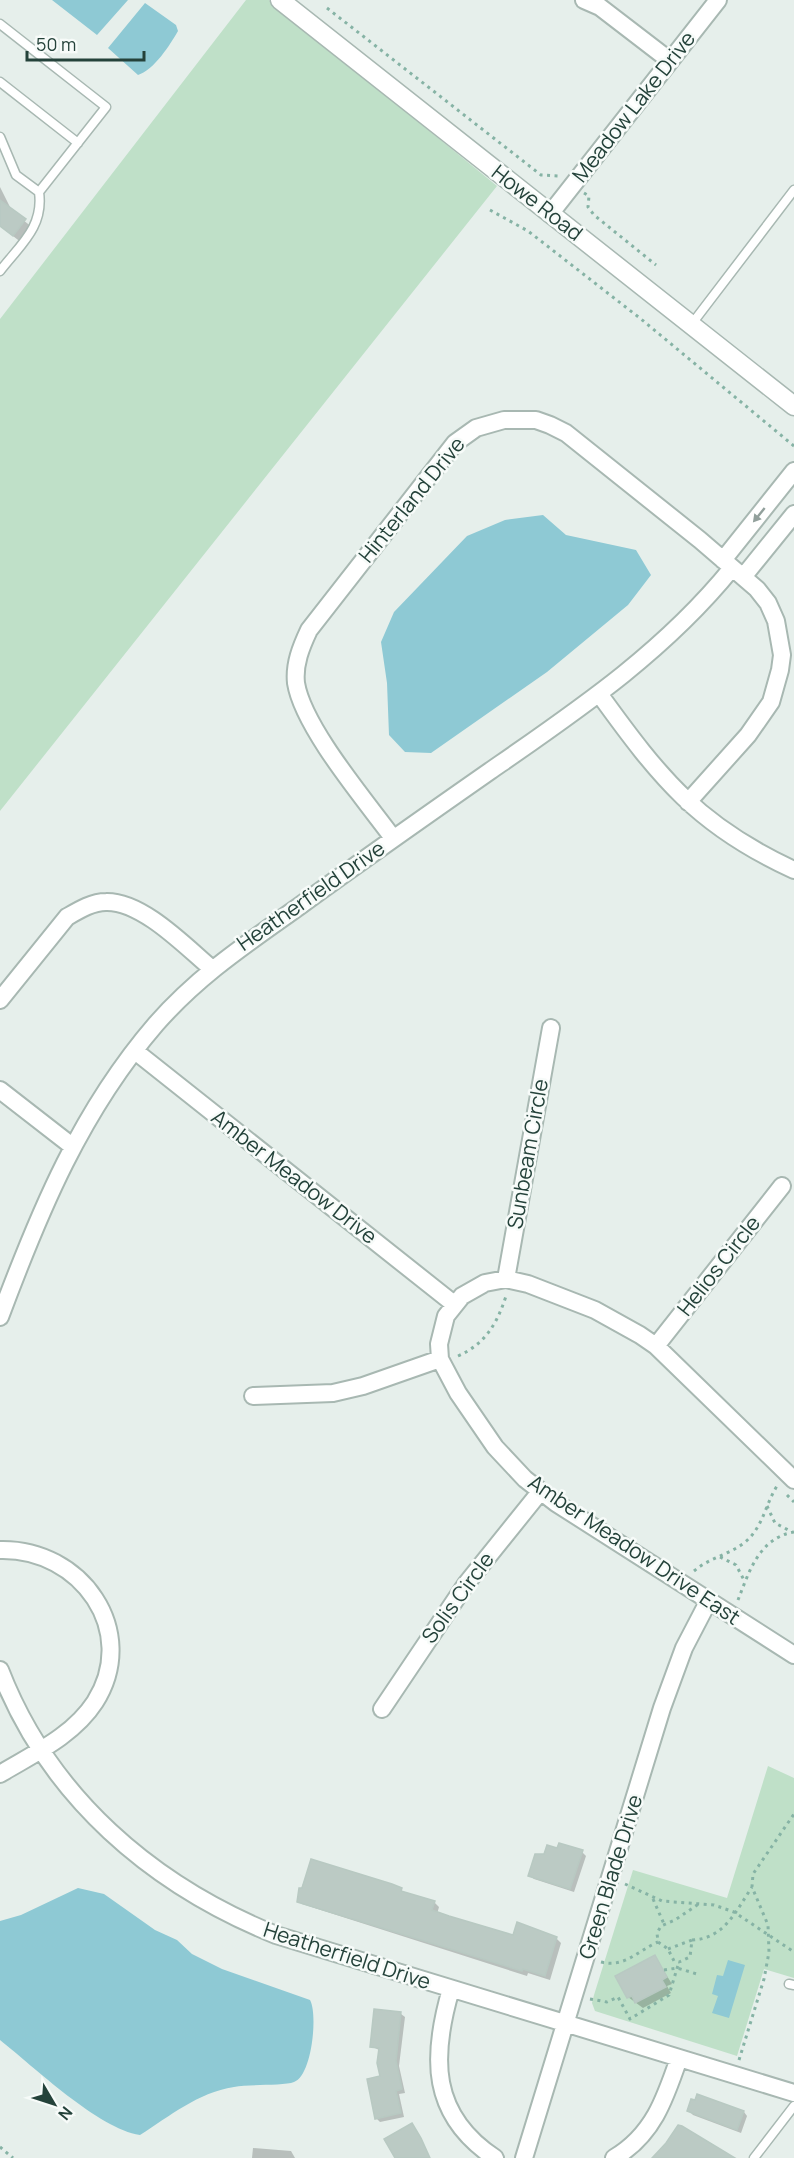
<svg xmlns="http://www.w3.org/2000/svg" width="794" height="2158" viewBox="0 0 794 2158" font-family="Manrope,sans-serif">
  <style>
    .green { fill: #bfe0c8 }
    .water { fill: #8ec9d4 }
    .shadow { fill: #0003 }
    .building { fill: #bbcac4; stroke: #b8c9c2; stroke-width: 1.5 }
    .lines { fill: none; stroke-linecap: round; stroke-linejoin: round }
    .service-casing { stroke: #a8b8b2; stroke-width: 11 }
    .minor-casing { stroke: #a8b8b2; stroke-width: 20 }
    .tertiary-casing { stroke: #a8b8b2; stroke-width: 21 }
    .path { stroke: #86b3a5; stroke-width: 3; stroke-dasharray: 3 4.5; stroke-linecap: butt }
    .service { stroke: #fff; stroke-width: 8 }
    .minor { stroke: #fff; stroke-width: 16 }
    .tertiary { stroke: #fff; stroke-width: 18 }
    .oneway { fill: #92a09c }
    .labels { text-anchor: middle; stroke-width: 5; stroke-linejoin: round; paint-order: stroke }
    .street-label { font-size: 21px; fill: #24423a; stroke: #f7fbf9 }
  </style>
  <rect width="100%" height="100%" fill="#e6efeb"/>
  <path class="green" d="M246,0H269L497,186L0,811V319Z
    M768,1766L794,1778V1978L764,1969L737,2056L595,2011L592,2003L594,1995L633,1870L727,1898Z"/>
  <path class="water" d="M52,0H128L97,35Z
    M145,3L176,25L178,31C170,45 154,70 138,75L108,48Z
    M543,515L566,535L636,550L651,575L628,605L547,672L431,753L405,752L389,735L387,683L381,642L394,612L467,536L505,520Z
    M78,1888L104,1894L155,1930L177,1940L192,1954L222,1969L310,2000C318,2014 312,2076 294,2082C284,2086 249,2084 234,2087C197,2093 170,2116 140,2135C99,2129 34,2067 0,2040V1921L21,1915Z
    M728,1960L745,1965L729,2018L712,2013L718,1996L712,1994L717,1975L723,1976Z"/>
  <path class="shadow" d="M0,187L12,211L33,228L22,243L0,226Z
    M582,1852L586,1856L574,1892L534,1879L530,1876Z
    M312,1861L434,1902L439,1907L437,1914L514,1937L556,1938L561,1943L550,1980L528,1973L527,1976L302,1904L297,1899Z
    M655,1957L672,1984L667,1986L671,1993L643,2008L628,1997Z
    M401,2014L405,2017L399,2066L405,2093L399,2094L404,2117L380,2122L376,2118L382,2078L381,2051L371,2046Z
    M689,2111L744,2112L747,2116L741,2133L693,2115Z
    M253,2148L291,2151L295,2158H252Z"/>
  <path class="building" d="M0,200L26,219L13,236L0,226Z
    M559,1843L583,1850L570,1889L528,1876L535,1854H544L547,1845L557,1848Z
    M311,1859L392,1884L402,1888L401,1891L435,1901L432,1910L449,1916L513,1935L517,1922L557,1937L545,1976L523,1969L522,1971L297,1902L299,1888H302Z
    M655,1955L667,1977L662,1980L666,1987L635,2003L632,1996L627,1998L615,1976Z
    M374,2009L401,2012L396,2061L402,2089L396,2091L401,2113L375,2119L367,2079L380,2076L377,2063L379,2048L370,2047Z
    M697,2094L744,2111L737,2130L687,2111L691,2099L695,2100Z
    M412,2123L421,2138L430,2158H395L384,2139Z
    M678,2125L682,2126L735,2158H652L666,2143Z"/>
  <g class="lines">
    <defs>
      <path id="service" d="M0,24L106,107L39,192C44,227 20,245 0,271
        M0,82L78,143
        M0,137L16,175L39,192
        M691,325L794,190
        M789,1984L794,1985
        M754,2158L794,2106"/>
      <path id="minor" d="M584,0L600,7L669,60
        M550,214L718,0
        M723,560L794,471
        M743,577L794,514
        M600,695C660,778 698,826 794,870
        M393,838C365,800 303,727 296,683C294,664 301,647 309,630L455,443L476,428L504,420H536L550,425L566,433L700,540L757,589L768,603L776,621L782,655L780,670L771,702L748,735L688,802
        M0,1000L67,917C79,910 92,902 106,902C142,901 185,946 211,968
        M135,1051L454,1304
        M0,1090L72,1146
        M506,1279L551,1028
        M0,1317C40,1210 81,1111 156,1024C200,974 248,943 301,905C364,859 427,815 490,771C578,710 664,652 732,568
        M656,1346L782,1186
        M253,1396L333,1393L363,1386L440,1359
        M794,1480L656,1346L640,1335L595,1310L528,1284L506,1279L485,1283L462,1296L446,1316L439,1344L440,1359L458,1393L495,1447L525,1479L556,1503L794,1655
        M0,1550C81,1548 140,1631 95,1702C73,1736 33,1754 0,1774
        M0,1670C49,1797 152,1885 276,1935L794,2093
        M382,1709L466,1584L540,1492
        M451,1989C431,2057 430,2115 495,2158
        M524,2158L662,1708L684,1648L709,1600
        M614,2158C653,2135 665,2099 679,2058"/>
      <path id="tertiary" d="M280,0L794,406"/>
    </defs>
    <use href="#service" class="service-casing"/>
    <use href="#minor" class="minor-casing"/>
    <use href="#tertiary" class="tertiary-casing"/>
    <path class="path" d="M327,8L541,175L559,176
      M584,193L589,196L588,207L594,215L656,265
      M490,210L528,231L641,319L794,446
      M458,1356C485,1344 497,1324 506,1296
      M787,1495L794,1502
      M767,1506L775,1523L792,1532
      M720,1557L736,1565L744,1580
      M694,1571C709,1558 728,1555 744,1543C763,1528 765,1505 777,1486
      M738,1600C749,1572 759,1538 794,1532
      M625,1884L662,1901L714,1905L734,1912L794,1952
      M653,1899L664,1924
      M692,1940C724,1939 736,1911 752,1887
      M668,1949L692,1940L690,1957L679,1962L674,1961L668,1949L658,1942L657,1933L661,1926L675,1920L700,1903
      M601,1962C625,1968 637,1951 658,1942
      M664,1970L677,1968L697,1974
      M590,1999L607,2002L618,1997L630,2019L669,1995L679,1962
      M739,2060L764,1979L769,1952L768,1925L752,1887L753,1874L794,1814
      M0,2147L13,2158"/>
    <use href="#service" class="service"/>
    <use href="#minor" class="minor"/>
    <use href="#tertiary" class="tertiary"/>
  </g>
  <defs><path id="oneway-solid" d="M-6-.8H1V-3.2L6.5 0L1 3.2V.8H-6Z" transform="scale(1.5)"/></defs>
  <use class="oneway" href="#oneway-solid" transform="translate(759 515) rotate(129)"/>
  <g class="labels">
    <g class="street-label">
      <text transform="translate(634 107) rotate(-52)" y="7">Meadow Lake Drive</text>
      <text transform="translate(537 203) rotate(38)" y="7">Howe Road</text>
      <text transform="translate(412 500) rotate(-51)" y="7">Hinterland Drive</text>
      <text transform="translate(311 896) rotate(-35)" y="7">Heatherfield Drive</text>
      <text transform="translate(528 1154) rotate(-80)" y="7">Sunbeam Circle</text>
      <text transform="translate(294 1177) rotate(38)" y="7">Amber Meadow Drive</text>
      <text transform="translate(719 1266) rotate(-52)" y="7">Helios Circle</text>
      <text transform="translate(634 1550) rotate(34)" y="7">Amber Meadow Drive East</text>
      <text transform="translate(458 1598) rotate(-54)" y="7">Solis Circle</text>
      <text transform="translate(611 1877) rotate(-73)" y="7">Green Blade Drive</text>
      <text transform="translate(347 1956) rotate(18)" y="7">Heatherfield Drive</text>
    </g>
  </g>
  <g transform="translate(54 2104) rotate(129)" stroke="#f7fbf9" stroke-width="4.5" paint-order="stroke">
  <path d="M0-4.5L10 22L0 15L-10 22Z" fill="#24423a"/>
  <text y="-9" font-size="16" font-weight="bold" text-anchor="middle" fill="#24423a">N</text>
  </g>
  <path d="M27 51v9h117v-9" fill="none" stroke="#24423a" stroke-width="3"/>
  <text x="36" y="51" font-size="18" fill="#24423a" stroke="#f7fbf9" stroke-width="4.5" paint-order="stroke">50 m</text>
</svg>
